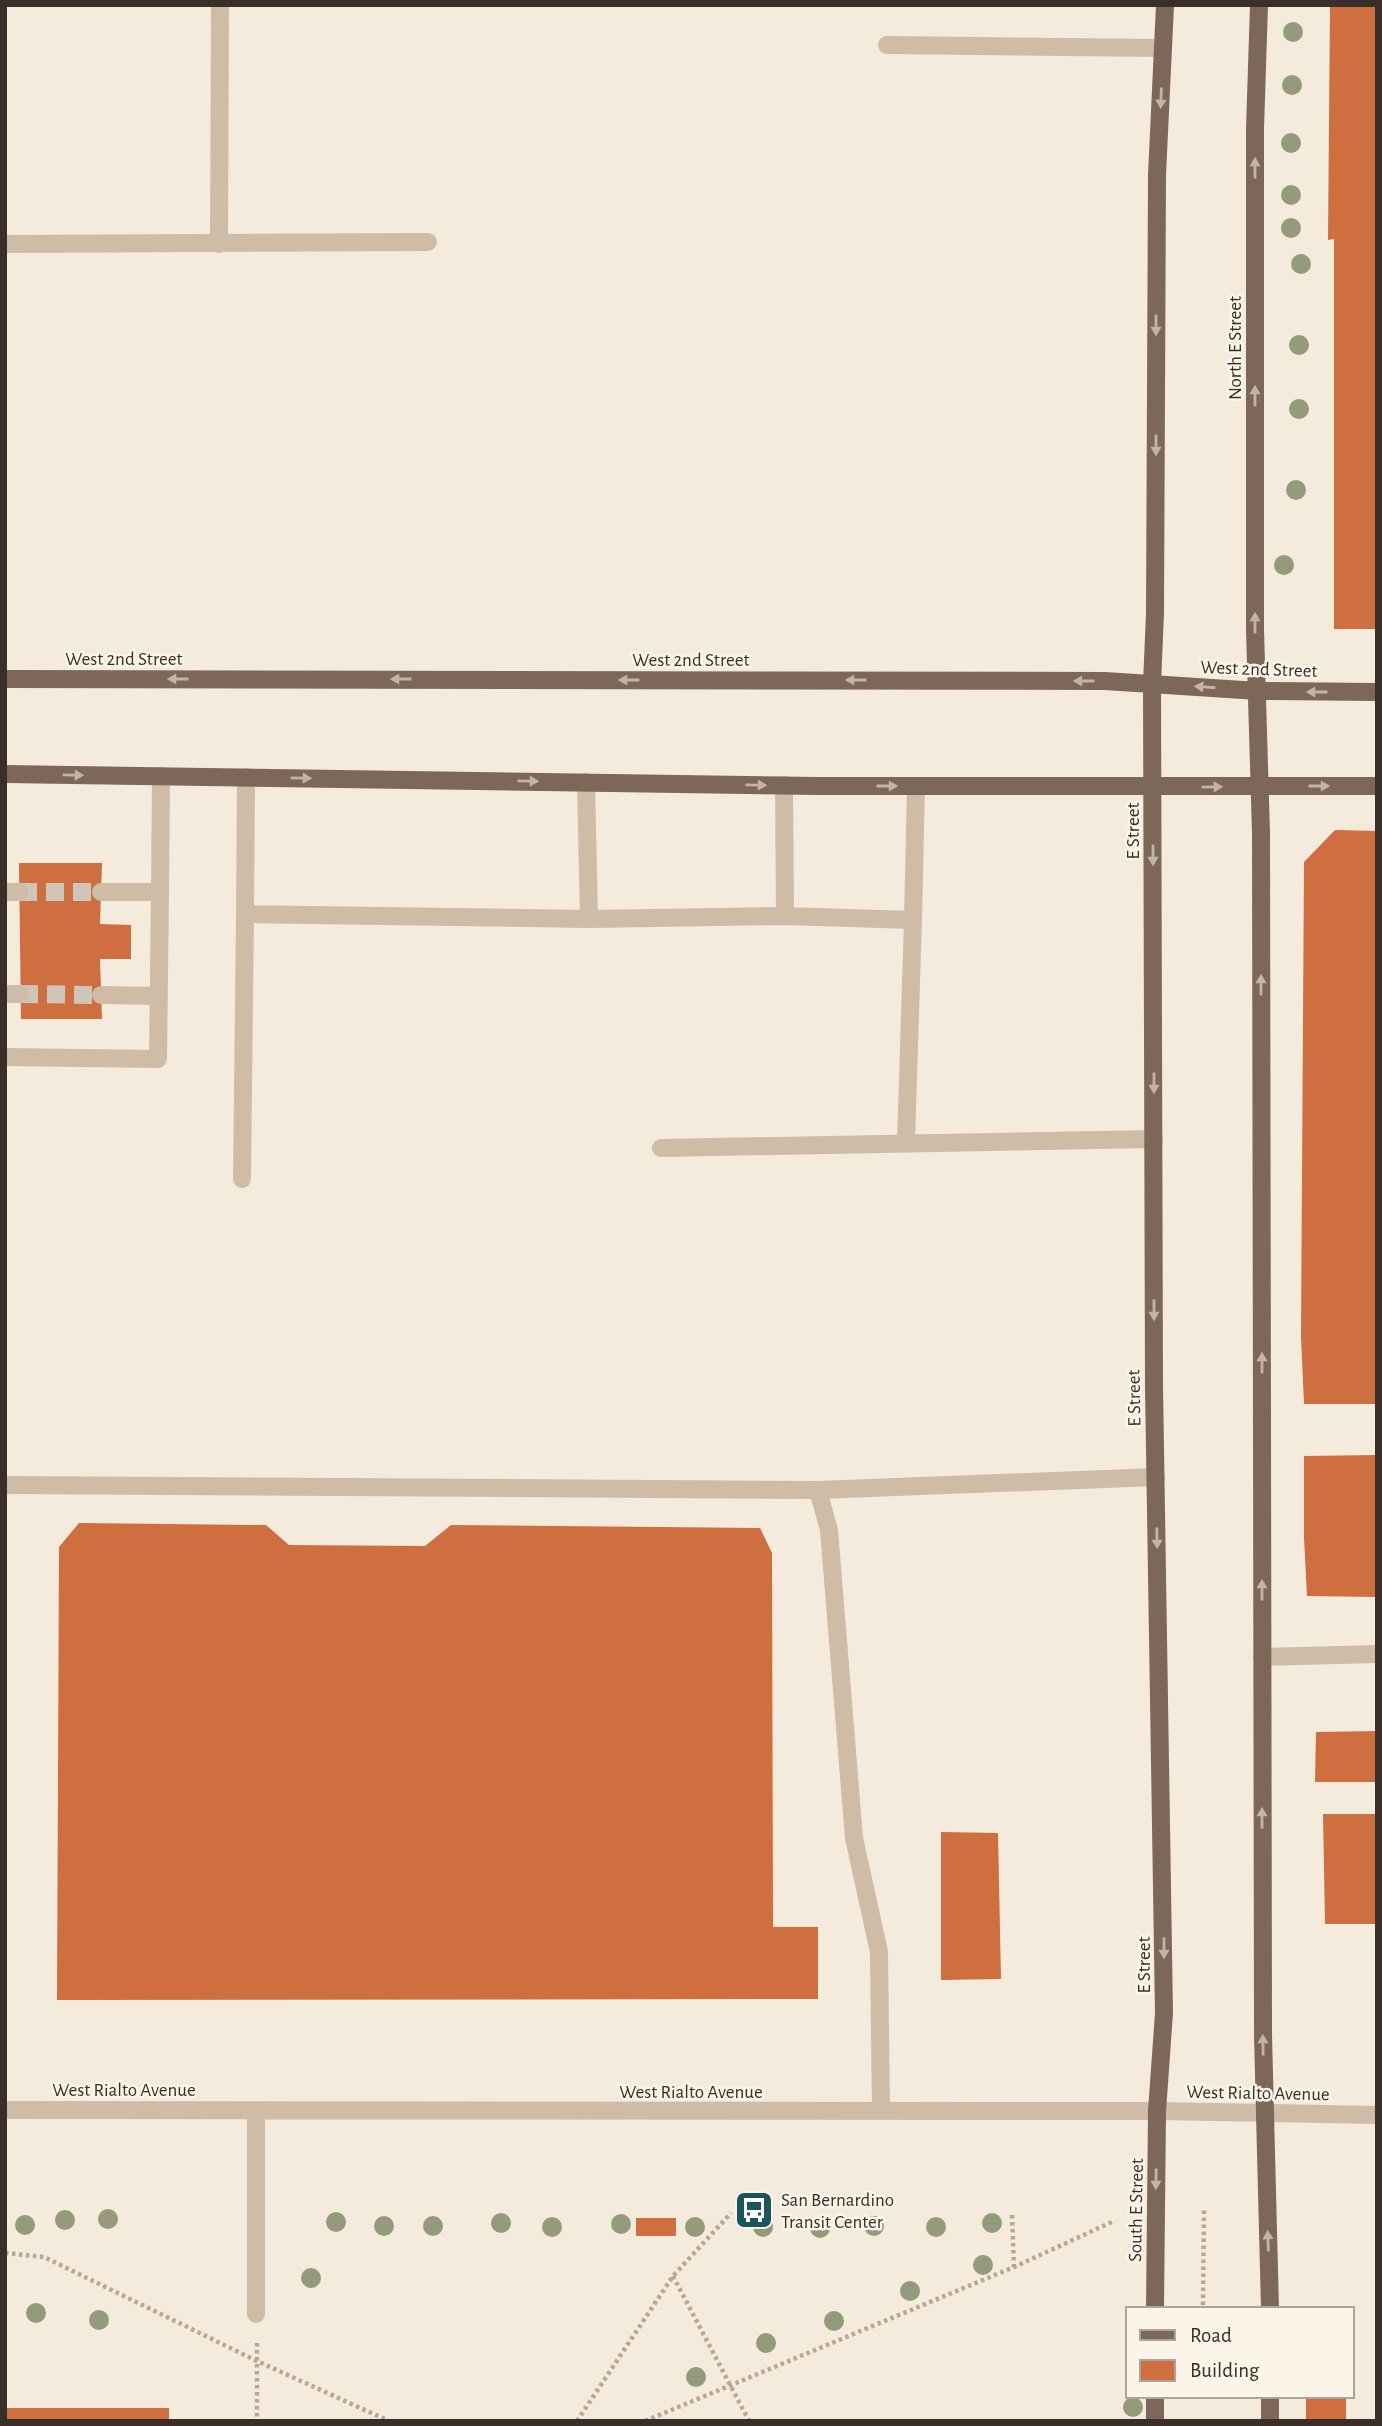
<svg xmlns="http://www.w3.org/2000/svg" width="1382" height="2426" viewBox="0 0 1382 2426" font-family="'Alegreya Sans',sans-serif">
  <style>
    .building { fill: #cf6e3f }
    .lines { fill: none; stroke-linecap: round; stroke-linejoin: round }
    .minor-tunnel { stroke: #cfc5b8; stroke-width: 18; stroke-dasharray: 18 9; stroke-linecap: butt }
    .path { stroke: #baa691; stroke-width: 4.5; stroke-dasharray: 3.5 3.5; stroke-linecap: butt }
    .minor { stroke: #cebca7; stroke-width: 18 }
    .major { stroke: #7c6758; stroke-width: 18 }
    .tree { fill: #939b7a }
    .oneway { fill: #c2b5a8 }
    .labels { text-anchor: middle; stroke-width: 5; stroke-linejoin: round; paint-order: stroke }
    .street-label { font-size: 19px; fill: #392f28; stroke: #fbf4e9 }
    .poi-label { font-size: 19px; fill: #392f28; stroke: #fbf4e9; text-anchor: start }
  </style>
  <rect width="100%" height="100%" fill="#f4ebdc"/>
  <path class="building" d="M1330,5H1377V629H1334V239L1328,240Z
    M1335,830L1377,831V1404H1304L1301,1337L1304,862Z
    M19,863H102L100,924L131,925V959H100L102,1019H21Z
    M1377,1455V1597L1307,1596L1304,1538V1456Z
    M79,1523L266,1525L289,1545L425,1546L451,1525L760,1528L772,1553L773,1927H818V1999L57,2000L59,1547Z
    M1377,1731V1782H1315L1316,1732Z
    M1323,1814H1377V1924H1325Z
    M941,1832L998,1833L1001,1979L941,1980Z
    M636,2218H676V2236H636Z
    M1306,2396H1346V2421H1306Z
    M5,2408H169V2421H5Z"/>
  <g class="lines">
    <path class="minor-tunnel" d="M19,892H101
      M20,994L101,995"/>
    <path class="path" d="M1012,2215L1014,2267
      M5,2253L44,2257L257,2361L389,2421
      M673,2276L749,2421
      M1203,2305L1204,2210
      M257,2343V2421
      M577,2421L673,2276L731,2213
      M645,2421L1014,2267L1114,2221"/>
    <path class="minor" d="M887,45L1163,48
      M5,244L428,242
      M219,244L220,5
      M246,777L245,914L589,919L586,782
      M5,892H19
      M101,892H160L161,776
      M785,916L913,920L916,786
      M589,919L785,916L784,785
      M5,994H20
      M101,995L159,996
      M5,1057L158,1059L160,892
      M906,1142L913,920
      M661,1148L1154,1139
      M242,1179L245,914
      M5,1485L818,1490L829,1530L854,1838L879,1952L881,2111
      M818,1490L1156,1477
      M1262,1657L1377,1654
      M5,2110L1157,2111L1377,2115
      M256,2111V2314"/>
    <path class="major" d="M1259,5L1255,129V630L1261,833L1263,2035L1270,2309
      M5,679L1105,681L1258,691L1377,692
      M5,774L818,786H1377
      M1155,2309L1157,2111L1164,2013L1154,1386L1152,684L1155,613L1157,175L1165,5
      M1155,2396V2421
      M1270,2396V2421"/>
  </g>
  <g class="tree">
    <circle cx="1293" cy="32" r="10"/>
    <circle cx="1292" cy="85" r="10"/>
    <circle cx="1291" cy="143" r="10"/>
    <circle cx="1291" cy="195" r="10"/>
    <circle cx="1291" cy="228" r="10"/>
    <circle cx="1301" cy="264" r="10"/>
    <circle cx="1299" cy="345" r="10"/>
    <circle cx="1299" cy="409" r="10"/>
    <circle cx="1296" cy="490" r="10"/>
    <circle cx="1284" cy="565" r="10"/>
    <circle cx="108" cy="2219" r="10"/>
    <circle cx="65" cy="2220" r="10"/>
    <circle cx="336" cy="2222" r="10"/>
    <circle cx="501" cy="2223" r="10"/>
    <circle cx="992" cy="2223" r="10"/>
    <circle cx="621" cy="2224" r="10"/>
    <circle cx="25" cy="2225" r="10"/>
    <circle cx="384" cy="2226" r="10"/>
    <circle cx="433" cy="2226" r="10"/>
    <circle cx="874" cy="2226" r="10"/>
    <circle cx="552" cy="2227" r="10"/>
    <circle cx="695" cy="2227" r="10"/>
    <circle cx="763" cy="2227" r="10"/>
    <circle cx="936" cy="2227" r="10"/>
    <circle cx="820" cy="2228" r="10"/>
    <circle cx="983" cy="2265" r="10"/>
    <circle cx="311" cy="2278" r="10"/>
    <circle cx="910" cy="2291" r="10"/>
    <circle cx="36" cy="2313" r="10"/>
    <circle cx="99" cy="2320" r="10"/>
    <circle cx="834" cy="2321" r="10"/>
    <circle cx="766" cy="2343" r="10"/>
    <circle cx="696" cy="2377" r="10"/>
    <circle cx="1133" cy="2407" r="10"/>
  </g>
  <defs><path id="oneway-solid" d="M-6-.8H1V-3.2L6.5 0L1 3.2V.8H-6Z" transform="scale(1.75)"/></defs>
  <g class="oneway">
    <use href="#oneway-solid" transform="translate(1161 98) rotate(92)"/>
    <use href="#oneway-solid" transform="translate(1255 168) rotate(-90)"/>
    <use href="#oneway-solid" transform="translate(1156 325) rotate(90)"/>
    <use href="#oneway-solid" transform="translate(1255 396) rotate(-90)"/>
    <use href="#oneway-solid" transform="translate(1156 445) rotate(90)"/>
    <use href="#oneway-solid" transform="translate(1255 623) rotate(-90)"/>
    <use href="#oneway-solid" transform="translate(178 679) rotate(180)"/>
    <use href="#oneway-solid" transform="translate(401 679) rotate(-180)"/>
    <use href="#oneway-solid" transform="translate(629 680) rotate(-180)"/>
    <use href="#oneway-solid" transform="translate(856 680) rotate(-180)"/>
    <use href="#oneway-solid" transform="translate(1084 681) rotate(-180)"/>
    <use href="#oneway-solid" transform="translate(1205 687) rotate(-176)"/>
    <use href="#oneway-solid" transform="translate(1317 692) rotate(-180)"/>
    <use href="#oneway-solid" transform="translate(73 775) rotate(1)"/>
    <use href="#oneway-solid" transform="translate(301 778) rotate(1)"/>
    <use href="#oneway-solid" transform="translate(528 781) rotate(1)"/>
    <use href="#oneway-solid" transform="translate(756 785) rotate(1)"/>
    <use href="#oneway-solid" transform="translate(887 786)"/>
    <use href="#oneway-solid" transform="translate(1319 786)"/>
    <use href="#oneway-solid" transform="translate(1212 787) rotate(-1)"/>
    <use href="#oneway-solid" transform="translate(1153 855) rotate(90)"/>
    <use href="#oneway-solid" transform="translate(1261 985) rotate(-90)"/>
    <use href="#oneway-solid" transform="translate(1154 1083) rotate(90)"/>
    <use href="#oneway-solid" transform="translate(1154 1310) rotate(90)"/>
    <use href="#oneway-solid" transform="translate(1262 1363) rotate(-90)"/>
    <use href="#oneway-solid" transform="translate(1157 1538) rotate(89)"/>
    <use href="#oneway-solid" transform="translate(1262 1590) rotate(-90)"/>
    <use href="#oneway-solid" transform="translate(1262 1818) rotate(-90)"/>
    <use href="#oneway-solid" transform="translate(1164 1948) rotate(90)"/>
    <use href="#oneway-solid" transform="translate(1263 2045) rotate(-91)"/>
    <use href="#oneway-solid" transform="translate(1156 2179) rotate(91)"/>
    <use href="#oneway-solid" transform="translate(1268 2241) rotate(-92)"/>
  </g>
  <defs>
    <symbol id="bus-square" viewBox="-11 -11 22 22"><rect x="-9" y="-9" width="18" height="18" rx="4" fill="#1a545f" stroke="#fbf4e9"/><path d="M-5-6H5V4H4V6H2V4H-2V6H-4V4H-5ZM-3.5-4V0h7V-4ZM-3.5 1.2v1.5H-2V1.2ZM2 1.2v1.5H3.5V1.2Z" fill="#fff"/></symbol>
  </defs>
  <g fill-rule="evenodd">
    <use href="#bus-square" x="732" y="2188" width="44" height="44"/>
  </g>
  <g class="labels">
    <g class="street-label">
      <text transform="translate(1234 348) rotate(-90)" y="7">North E Street</text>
      <text x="124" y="665">West 2nd Street</text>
      <text x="691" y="666">West 2nd Street</text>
      <text transform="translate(1259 668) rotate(2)" y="7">West 2nd Street</text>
      <text transform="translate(1132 831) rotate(-90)" y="7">E Street</text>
      <text transform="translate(1133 1398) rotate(-91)" y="7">E Street</text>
      <text transform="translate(1143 1965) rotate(-90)" y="7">E Street</text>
      <text x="124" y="2096">West Rialto Avenue</text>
      <text x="691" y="2098">West Rialto Avenue</text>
      <text transform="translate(1258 2092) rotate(1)" y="7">West Rialto Avenue</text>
      <text transform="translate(1135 2210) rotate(-89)" y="7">South E Street</text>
    </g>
    <g class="poi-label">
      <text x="781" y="2206">San Bernardino<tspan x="781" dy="22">Transit Center</tspan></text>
    </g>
  </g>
  <rect width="1382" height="2426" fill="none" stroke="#392f28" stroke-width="14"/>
  <rect x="1126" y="2307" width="228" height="91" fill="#fbf4e9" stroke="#ada59c" stroke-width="2"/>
  <rect x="1140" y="2330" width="35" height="10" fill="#7c6758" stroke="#ada59c" stroke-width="2"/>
  <text x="1190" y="2342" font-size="21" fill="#392f28">Road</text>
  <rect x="1140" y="2360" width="35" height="21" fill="#cf6e3f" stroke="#ada59c" stroke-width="2"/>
  <text x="1190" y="2377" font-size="21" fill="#392f28">Building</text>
</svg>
